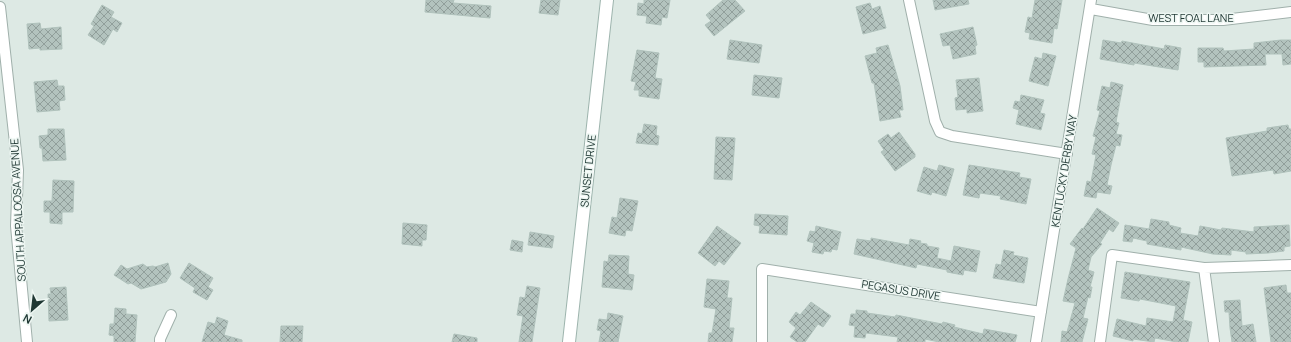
<svg xmlns="http://www.w3.org/2000/svg" width="1291" height="342" viewBox="0 0 1291 342" font-family="Manrope,sans-serif">
  <style>
    .building { fill: url(#building-cross-hatch); stroke: #b0c2bc }
    .lines { fill: none; stroke-linecap: round; stroke-linejoin: round }
    .minor-casing { stroke: #a0b0ab; stroke-width: 12 }
    .secondary-casing { stroke: #9db4ad; stroke-width: 14 }
    .minor { stroke: #fff; stroke-width: 10 }
    .secondary { stroke: #fff; stroke-width: 12 }
    .labels { text-anchor: middle; stroke-width: 3; stroke-linejoin: round; paint-order: stroke }
    .street-label { font-size: 11px; fill: #1f3733; stroke: #edf6f2 }
  </style>
  <defs>
    <pattern id="building-cross-hatch" width="8" height="8" patternUnits="userSpaceOnUse"><rect width="8" height="8" fill="#b3c3be"/><path d="M0 0l8 8M0 8l8-8" fill="none" stroke="#919f9b"/></pattern>
  </defs>
  <rect width="100%" height="100%" fill="#dde9e4"/>
  <path class="building" d="M426,0H454L453,3L491,6L490,18L425,12Z
    M541,0H560L558,15L539,13Z
    M644,0H670L667,18L662,17L661,25L646,23L647,16L637,15L638,3L644,4Z
    M723,0H735L745,11L714,36L705,25L711,21L706,15Z
    M933,0H968L969,4L935,10Z
    M1035,0H1062L1057,29L1054,28L1052,43L1029,39L1030,33L1025,32L1028,17L1032,18Z
    M870,3L872,9L880,6L886,28L863,34L856,7Z
    M102,5L114,12L111,17L122,23L117,32L113,29L104,45L88,35L94,26L91,24Z
    M40,23L41,29L61,27L62,49L40,50V48L29,49L27,24Z
    M973,27L977,45L975,46L976,54L953,59L950,45L943,46L940,34Z
    M730,40L762,45L759,63L727,59Z
    M1103,40L1121,43L1122,41L1164,49L1165,45L1181,48L1178,70L1134,63V65L1100,59Z
    M1281,40H1291V64L1283,65L1282,54H1265L1266,65L1204,67V62H1198V48H1223L1224,51L1254,49V43Z
    M888,45L900,86L903,110H899L901,117L880,121L874,83H872L865,56L877,53L876,48Z
    M637,50L659,53L655,78L662,79L659,99L639,96V90H634L636,82L631,81Z
    M1043,53L1056,56L1048,86L1029,81L1035,57L1042,59Z
    M754,75L782,78L779,98L752,95Z
    M979,78L983,111L967,113V109L956,110L955,98L958,97L956,80Z
    M57,80L58,86H64L65,100L59,101L60,110L37,112L34,82Z
    M1111,82L1123,85L1116,122L1119,123L1116,134L1122,135L1120,146L1116,145L1111,165L1107,185L1112,186L1110,194L1097,192L1096,198L1084,196L1087,181L1091,182L1096,155L1092,154L1096,137L1093,136L1100,111L1097,110L1102,86L1110,88Z
    M1021,95L1044,100L1040,113L1045,114L1041,130L1016,124L1019,110L1013,108L1015,101L1020,102Z
    M644,124L657,126L656,135L659,136L658,145L636,143L638,133L642,134Z
    M1288,125L1289,129H1291V171L1274,174L1273,170L1232,176L1226,138L1267,131V128Z
    M48,129H64L66,160L43,161L42,148H40L39,136L48,135Z
    M899,132L915,154V157L895,171L881,152L884,150L878,141L888,134L891,138Z
    M716,137L735,138L732,180L714,179Z
    M939,165L954,169L946,196L932,192L931,195L917,191L924,167L937,171Z
    M969,165L1020,173L1019,177L1031,179L1026,204L1000,199L1001,196L980,193L979,198L963,195Z
    M53,180L74,181L73,212H62V224L50,223V212H44V201H52Z
    M620,198L638,201L632,231L626,230L625,236L609,233L612,217L617,218Z
    M1097,208L1119,223L1113,232L1109,229L1100,243L1102,244L1091,257L1088,270L1094,272L1090,287H1092L1090,298L1088,297L1083,318L1088,319L1082,342H1061L1062,331L1067,332L1075,303L1063,301L1068,279L1076,248L1070,244L1082,228L1083,229Z
    M755,214L788,216L787,235L759,233L760,226L754,225Z
    M1151,219L1169,222V225L1181,228L1180,233L1198,236L1200,226L1221,230L1222,228L1254,232V227L1289,225L1290,246L1284,247V251L1268,253L1246,254V252L1231,250V255L1213,254L1181,247V250L1147,244V241L1133,238L1132,242L1123,241L1125,225L1149,229Z
    M403,223L427,225L426,240H422V246L402,244Z
    M717,226L741,243L724,265L719,261L715,266L698,253Z
    M816,226L841,232L837,250L832,249L831,252L824,251L823,254L812,252L814,243L807,241L810,231L815,232Z
    M530,232L554,236L552,248L528,245Z
    M871,238L909,245L910,239L921,241L920,243L927,244V246L939,248L937,258L951,261L954,246L980,251L976,272L964,270L963,275L947,272V270L917,264L916,268L854,254L857,239L871,241Z
    M512,240L523,242L522,252L510,250Z
    M1004,250L1014,252L1013,255L1028,258L1024,283L993,278L996,264L1001,265Z
    M609,255L629,256L628,274L634,275L632,290L602,287L604,261L608,262Z
    M168,263L171,274L166,282L141,289L131,283L128,284L114,275L121,265L127,269L143,264L147,267L153,266L155,267Z
    M189,263L213,278L208,287L213,290L207,300L193,292L195,288L180,278Z
    M1125,272L1190,282L1183,320L1192,322L1188,342H1177L1155,338L1154,342L1133,339V341L1113,336L1117,319L1146,326L1147,318L1173,322L1176,306L1140,299L1139,301L1121,298Z
    M707,279L729,281L727,298H732L729,328H734L732,342H708L709,333H712L716,309L704,307Z
    M1286,285L1287,293H1291V342H1271L1264,288Z
    M527,286L540,288L532,342H519L523,316L517,315L520,297L525,298Z
    M66,287L68,320L49,321L48,294H51L50,288Z
    M1240,300L1242,326L1253,324L1256,342H1232L1230,328L1229,312H1225L1224,301Z
    M811,302L831,316L823,327L818,324L805,342H797L790,337L796,328L789,322L796,312L800,315Z
    M115,308L126,309V314L137,315L135,342H114V336L109,335L110,324H114Z
    M856,310L867,311V313L895,317L896,315L942,324L943,322L955,325L954,327L983,334L984,329L1017,335L1015,342H939L925,339V342H897L898,337L866,333L865,338L854,337L855,326L849,325L851,314H856Z
    M608,313L623,316L618,342H599L601,331L597,330L599,319L607,320Z
    M217,317L228,321L224,335L242,340V342H202L208,322L215,324Z
    M281,326H303L302,342H280Z
    M454,334L477,338V342H452Z"/>
  <g class="lines">
    <defs>
      <path id="minor" d="M909,0L935,121L940,132L952,136L1067,154
        M0,7L18,170L16,226L27,342
        M1091,9L1153,20H1223L1291,12
        M1204,268L1214,342
        M160,342V339L171,315
        M762,342V269L1041,312
        M1036,342L1091,0
        M1100,342L1112,255L1204,268L1291,265"/>
      <path id="secondary" d="M569,342L607,0"/>
    </defs>
    <use href="#minor" class="minor-casing"/>
    <use href="#secondary" class="secondary-casing"/>
    <use href="#minor" class="minor"/>
    <use href="#secondary" class="secondary"/>
  </g>
  <g class="labels">
    <g class="street-label">
      <text x="1191" y="22">WEST FOAL LANE</text>
      <text transform="translate(588 171) rotate(-84)" y="4">SUNSET DRIVE</text>
      <text transform="translate(1064 171) rotate(-81)" y="4">KENTUCKY DERBY WAY</text>
      <text transform="translate(18 210) rotate(-93)" y="4">SOUTH APPALOOSA AVENUE</text>
      <text transform="translate(901 290) rotate(9)" y="4">PEGASUS DRIVE</text>
    </g>
  </g>
  <g transform="translate(32 310) rotate(208)" stroke="#edf6f2" stroke-width="3" paint-order="stroke">
  <path d="M0-3L7 15L0 10L-7 15Z" fill="#1f3733"/>
  <text y="-6" font-size="11" font-weight="bold" text-anchor="middle" fill="#1f3733">N</text>
  </g>
</svg>
